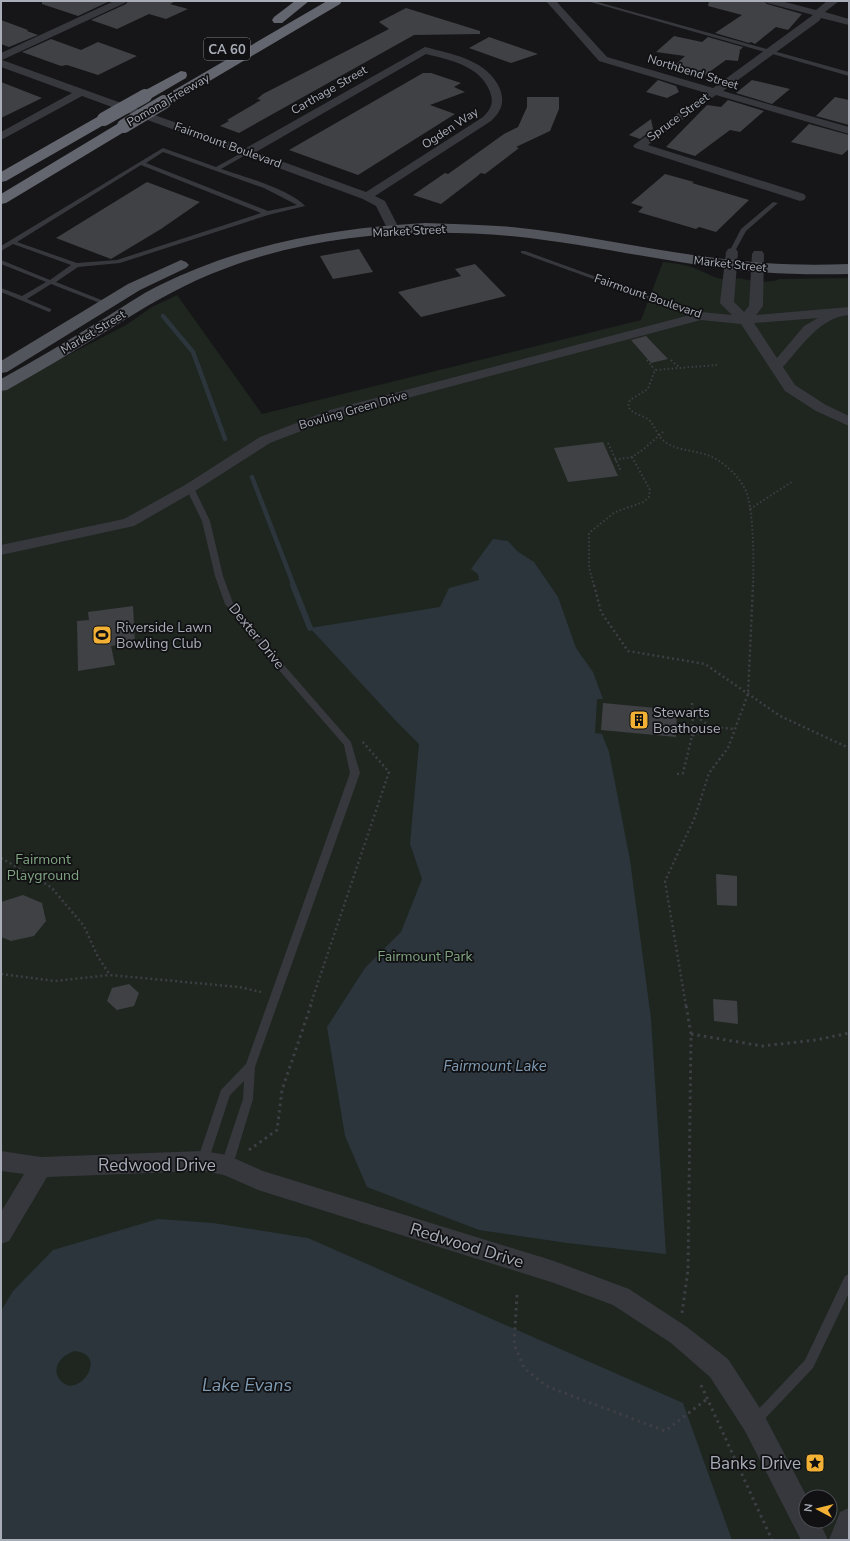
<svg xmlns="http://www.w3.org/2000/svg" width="850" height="1541" viewBox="0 0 850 1541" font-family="'Nunito Sans',sans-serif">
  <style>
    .green { fill: #1e261f; fill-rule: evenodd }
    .water { fill: #2c353c; fill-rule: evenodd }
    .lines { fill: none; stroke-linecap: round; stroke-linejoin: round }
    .stream-far1 { stroke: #2c353c; stroke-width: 4.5 }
    .stream { stroke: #2c353c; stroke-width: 6 }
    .building { fill: #404145 }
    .path-far2 { stroke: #3d3f44; stroke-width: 2; stroke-dasharray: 1.5 2.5; stroke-linecap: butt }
    .path-far1 { stroke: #3d3f44; stroke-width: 2.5; stroke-dasharray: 2 3; stroke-linecap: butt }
    .path { stroke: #3d3f44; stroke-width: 3; stroke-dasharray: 2.5 4; stroke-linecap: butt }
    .lane { fill: #37383d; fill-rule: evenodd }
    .street { fill: #37383d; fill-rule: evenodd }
    .primary { fill: #53555c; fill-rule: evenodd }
    .highway { fill: #63666e; fill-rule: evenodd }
    .highway-bridge { stroke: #63666e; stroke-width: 14 }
    .labels { text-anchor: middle; stroke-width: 3.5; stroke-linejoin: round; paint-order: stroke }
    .far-street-label { font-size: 12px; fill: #a8adb8; stroke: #111113 }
    .shield { fill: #111113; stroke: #7b7e86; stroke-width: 1 }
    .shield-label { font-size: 13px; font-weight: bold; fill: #a8adb8 }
    .poi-label { font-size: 14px; fill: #a8adb8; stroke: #111113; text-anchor: start }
    .street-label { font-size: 14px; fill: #a8adb8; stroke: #111113 }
    .park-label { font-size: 14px; fill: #7fa381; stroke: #111113 }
    .water-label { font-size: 15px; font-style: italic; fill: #7f9bb3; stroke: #111113 }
    .near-street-label { font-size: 17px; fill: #a8adb8; stroke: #111113 }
    .near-poi-label { font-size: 17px; fill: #a8adb8; stroke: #111113; text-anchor: end }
    .near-water-label { font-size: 18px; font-style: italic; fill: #7f9bb3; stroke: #111113 }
  </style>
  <rect width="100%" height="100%" fill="#161618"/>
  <path class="green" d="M663,262C672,263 682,264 691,267C708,272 718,284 739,278C750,281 769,284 780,279L849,278V1540H1V390L126,325L152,307L177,295L262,414L641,320ZM806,1497H830V1521H806Z"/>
  <path class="water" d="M493,539L508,541L517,551L534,562L558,597L576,648L593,672L603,699H597L595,733L602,734L609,752L630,860L651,1019L666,1254L567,1243L479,1230L367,1187L345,1136L327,1027L365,968L401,932L422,879L410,844L419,744L396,721L310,628L440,607L449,588L479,580L478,574L471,569Z
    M158,1219L213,1223L308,1238L683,1403L732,1540H1V1311L13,1291L53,1250ZM75,1351C110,1355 78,1400 61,1381C49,1368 63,1354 75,1351Z"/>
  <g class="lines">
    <path class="stream-far1" d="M163,316L193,352L225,439
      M252,477L294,586"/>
    <path class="stream" d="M293,585L310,628"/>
  </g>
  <path class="building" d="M42,1H110L78,16L42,4Z
    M128,1H176L170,4L188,9L166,19L149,14L117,29L91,20L126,4Z
    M709,1H764L767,4L802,14L788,30L776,27L755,44L751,42L749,43L715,33L742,15L708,6Z
    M406,8L480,31V34L414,35L239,133L220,126L229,121L227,120L261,100L257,99L263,94L389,29L379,22Z
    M1,20L28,30L27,31L38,35L9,47L1,44Z
    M674,36L702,42L708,37L743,47L739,51H740L738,61L726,60L705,75L675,65L685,56L656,52Z
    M489,37L538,54L511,63L469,48Z
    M51,39L81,50L98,42L137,56L98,75L67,65L61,66L22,52Z
    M423,73H431L461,83L454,87L465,92L430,105L455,114L358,175L289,150Z
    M658,80L676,86L679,92L667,98L646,92Z
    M752,80L790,89L772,104L736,93Z
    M1,82L42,98L1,118Z
    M527,97H559V109L550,131L516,147L519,148L485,174L481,173L475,178L441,204L413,195L445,173L448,174L504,134L518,127L527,107Z
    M835,97L849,100V125L816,116Z
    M728,100L764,111L740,132L730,130L695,156L666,147L707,105L721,107Z
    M651,119L653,129L640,139L629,135Z
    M809,124L849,135V149L842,155L791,142Z
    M665,174L694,182L692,183L749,200L716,232L699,227L696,229L638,212L643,207L631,203Z
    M147,182L200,202L161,229L111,259L56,238Z
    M359,249L373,272L333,279L320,256Z
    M475,264L506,296L421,317L398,292L461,276L455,269Z
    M646,336L668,359L651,363L631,340Z
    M603,442L618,476L568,482L554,448Z
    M133,606L135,643L111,646L115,665L78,671L77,621L89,620L88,612Z
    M603,703L677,710L676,737L601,730Z
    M716,874L737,876V906L717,905Z
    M23,895L42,903L46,921L34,936L11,941L1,937V902Z
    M129,984L139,993L134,1006L117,1010L107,1001L112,988Z
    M713,999L737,1001L738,1024L714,1021Z"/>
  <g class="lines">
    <path class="path-far2" d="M647,360L655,370
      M671,360L680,368
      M717,365L655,370L648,389L630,400L628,406C632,415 644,415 650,421C655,427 658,436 664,441C676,451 694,450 707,455C722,460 738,475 745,489C754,506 754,566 753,586
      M608,443L621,471
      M615,460L632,457L644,449L665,430
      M750,509L793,481
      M594,586L589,567V533L615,512L644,502L649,497L650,490L632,457"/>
    <path class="path-far1" d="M594,585L601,612L628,651L705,664L780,716L849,748
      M692,703L693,714L711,727
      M692,736L693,714
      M677,774L683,773L692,736L711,727L735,729
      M1,858L51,887L84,926L98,957L110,975L239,987L261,992
      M1,974L55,981L110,975
      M310,1006L389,772L362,741
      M686,1006L665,881L695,817L709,773L728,748L748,694L753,585"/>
    <path class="path" d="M691,1034L762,1046L816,1040L849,1033
      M249,1150L277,1130L282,1090L311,1005
      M517,1295L514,1344L524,1368L546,1386L665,1431L707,1399
      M682,1313L688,1270L691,1034L686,1005
      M701,1385L772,1540"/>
    <path class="lane" d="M587,1H594L849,72V76Z
      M163,148L216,167L245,151H249V153L221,169C242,176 291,190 305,206L268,215L120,263L78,267L56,282L109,303V305H105L51,284L27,299L51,309V311L49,312L1,292V288L22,296L46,282L1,264V260L50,280L71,265L13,244L1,251V246ZM163,152L264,188L297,205L268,211L146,163ZM141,165L261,213L117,260L77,263L17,242Z
      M773,202L778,203L746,231L734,253H730L729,252L741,229Z
      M521,251H525L704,316L699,317L521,253Z
      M187,486H193L194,488L210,521L223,576L233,603L284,665L351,742L360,773L255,1067L253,1099L233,1165L231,1169L227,1170L223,1169L221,1165L243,1099L244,1081L230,1095L207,1165L203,1166L199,1165L197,1161L221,1090L246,1064L350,773L344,745L278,669L225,604L215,576L202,521L186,488Z
      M849,1274V1293L813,1368L759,1425L755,1427L751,1425L749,1421L751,1417L805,1360L845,1276Z"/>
    <path class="street" d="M114,1H127L125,3L2,60L246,148L425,47C452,54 488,60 500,89C505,103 501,112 491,121L375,196L385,201L400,230L398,233H390L388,230L376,206L363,199L82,96L1,140V132L72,93L1,67V53ZM426,54C450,60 481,66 490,92C494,103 491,109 483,117L366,192L256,152Z
      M546,1H556L607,57L713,88L813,15L767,3L765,1H781L816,10L827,1H839L825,12L849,19V25L821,18L819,21L723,91L849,127V134L716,95L648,145L804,194L806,197L804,200L800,201L635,148L633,146L635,144L706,93L599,61Z
      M732,248L736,249L738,252L734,302L744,312L749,306L752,254L754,251H762L764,254L763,306L756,315L849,307V315C820,317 801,347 783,367L795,385L826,405L849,416V426L816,411L785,391L741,324L701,320L340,416L270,443L195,491L134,526L1,555V545L124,519L185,485L260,437L330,410L701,312L732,315L720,303L726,252L728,249ZM818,318L804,326L777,358L754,323Z
      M1,1151L41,1157L203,1151L227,1155L263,1171L554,1261L629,1289L687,1327L728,1359L763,1413L807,1497L806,1521H819L828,1540H801L745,1431L710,1377L671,1343L613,1305L554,1283L258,1190L224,1175L203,1171L47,1177L9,1241L1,1244V1212L24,1174L1,1171Z
      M849,1508V1540H829L840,1512Z"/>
    <path class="primary" d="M425,223C454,224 483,225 512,227C597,236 679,257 764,263C793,265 821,265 849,264V274C806,275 764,274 721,268C651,259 581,243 511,236C410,227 305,235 211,274C175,289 143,308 110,329C76,350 42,370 7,390L1,391V379C34,361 66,342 98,322C119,310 139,295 160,285C243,244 333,228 425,223Z
      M181,260L186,262L189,265L186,268L140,290L7,372L1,373V361L128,284Z"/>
    <path class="highway" d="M295,1H309L282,23H274L272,20L274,17Z
      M327,1H342L340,4L169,105H159L157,102L159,99Z
      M181,71L186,72L187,75L186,78L150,99H140L138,96L140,93Z
      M104,115L109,116L111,119L109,122L6,181L1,182V172L99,116Z
      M124,122L129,123L131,126L129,129L6,203L1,204V194L119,123Z"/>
    <path class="highway-bridge" d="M104,119L145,96
      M124,126L164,102"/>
  </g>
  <defs>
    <symbol id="stadium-square" viewBox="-11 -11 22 22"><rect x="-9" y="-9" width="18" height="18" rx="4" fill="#f2b134" stroke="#111113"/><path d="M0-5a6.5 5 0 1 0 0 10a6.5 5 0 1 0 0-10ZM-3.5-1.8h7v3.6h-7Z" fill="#111"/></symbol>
    <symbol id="building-square" viewBox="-11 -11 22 22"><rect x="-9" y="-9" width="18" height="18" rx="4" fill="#f2b134" stroke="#111113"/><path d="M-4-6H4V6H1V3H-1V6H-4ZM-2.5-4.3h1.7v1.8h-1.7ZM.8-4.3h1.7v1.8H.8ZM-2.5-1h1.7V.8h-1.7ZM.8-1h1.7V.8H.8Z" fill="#111"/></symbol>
    <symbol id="sight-square" viewBox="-11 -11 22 22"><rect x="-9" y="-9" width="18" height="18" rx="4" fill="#f2b134" stroke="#111113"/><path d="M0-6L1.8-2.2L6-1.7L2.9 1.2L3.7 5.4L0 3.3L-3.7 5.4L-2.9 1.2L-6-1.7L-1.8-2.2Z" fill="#111"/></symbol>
  </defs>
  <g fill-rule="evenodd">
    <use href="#stadium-square" x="91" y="624" width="22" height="22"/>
    <use href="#building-square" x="628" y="709" width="22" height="22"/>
    <use href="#sight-square" x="804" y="1452" width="22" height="22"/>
  </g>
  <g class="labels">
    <g class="far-street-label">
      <text transform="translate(693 72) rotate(17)" y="4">Northbend Street</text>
      <text transform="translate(329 90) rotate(-30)" y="4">Carthage Street</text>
      <text transform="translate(168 100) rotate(-30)" y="4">Pomona Freeway</text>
      <text transform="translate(678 117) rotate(-36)" y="4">Spruce Street</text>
      <text transform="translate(450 128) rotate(-33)" y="4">Ogden Way</text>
      <text transform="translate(228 145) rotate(20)" y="4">Fairmount Boulevard</text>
      <text transform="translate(409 231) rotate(-3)" y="4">Market Street</text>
      <text transform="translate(730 264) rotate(6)" y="4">Market Street</text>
      <text transform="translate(648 296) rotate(19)" y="4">Fairmount Boulevard</text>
      <text transform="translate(93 332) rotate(-31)" y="4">Market Street</text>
      <text transform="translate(353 410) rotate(-16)" y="4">Bowling Green Drive</text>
    </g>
    <rect class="shield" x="204" y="38" width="46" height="22" rx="3"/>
    <g class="shield-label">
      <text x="227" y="54">CA 60</text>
    </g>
    <g class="poi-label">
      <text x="116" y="632">Riverside Lawn<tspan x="116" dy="16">Bowling Club</tspan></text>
      <text x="653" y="717">Stewarts<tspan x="653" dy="16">Boathouse</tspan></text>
    </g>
    <g class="street-label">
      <text transform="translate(257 636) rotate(51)" y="5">Dexter Drive</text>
    </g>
    <g class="park-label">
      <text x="43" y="864">Fairmont<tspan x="43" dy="16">Playground</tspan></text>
      <text x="425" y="961">Fairmount Park</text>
    </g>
    <g class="water-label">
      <text x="495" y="1071">Fairmount Lake</text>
    </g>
    <g class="near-street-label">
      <text x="157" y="1171">Redwood Drive</text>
      <text transform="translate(467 1245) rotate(17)" y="6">Redwood Drive</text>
    </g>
    <g class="near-poi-label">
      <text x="801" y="1469">Banks Drive</text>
    </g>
    <g class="near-water-label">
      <text x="247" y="1391">Lake Evans</text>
    </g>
  </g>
  <rect width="850" height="1541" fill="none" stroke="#a8adb8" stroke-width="4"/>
  <g transform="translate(818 1509) rotate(277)"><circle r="19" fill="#111113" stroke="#4d4f55"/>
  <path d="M0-3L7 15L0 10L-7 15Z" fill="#f2b134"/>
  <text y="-6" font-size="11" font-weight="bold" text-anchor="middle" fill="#a8adb8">N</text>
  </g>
</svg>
